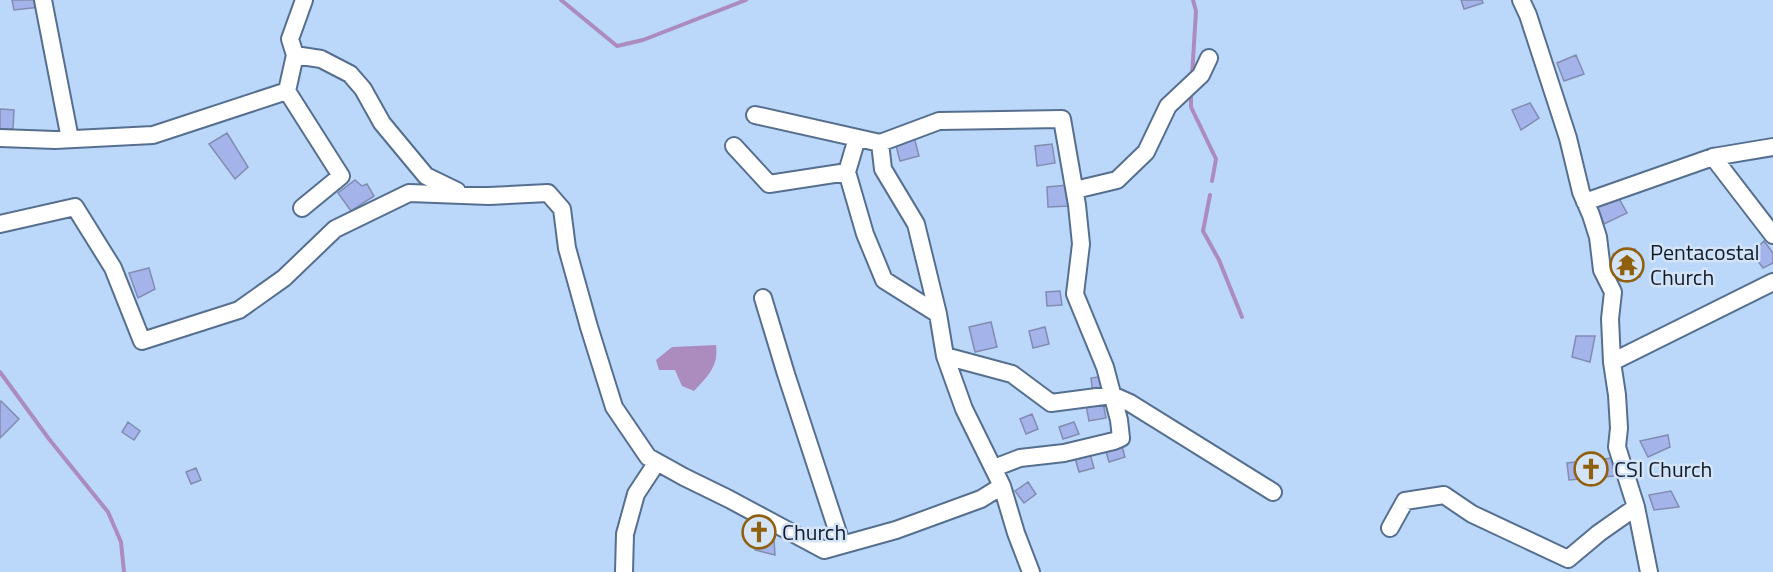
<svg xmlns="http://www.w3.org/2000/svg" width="1773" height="572" viewBox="0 0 1773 572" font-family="'Titillium Web',sans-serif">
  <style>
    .water { fill: #ac8bbe }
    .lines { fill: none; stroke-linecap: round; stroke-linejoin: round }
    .stream { stroke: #ac8bbe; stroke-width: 4 }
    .building { fill: #a5b3eb; stroke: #828cb1; stroke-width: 1.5 }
    .minor-casing { stroke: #566f8e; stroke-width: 20 }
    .minor { stroke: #fff; stroke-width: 16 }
    .labels { text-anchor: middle; stroke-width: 5; stroke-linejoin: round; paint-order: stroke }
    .poi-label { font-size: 22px; fill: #111b28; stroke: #d3e4f9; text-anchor: start }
  </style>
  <rect width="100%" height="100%" fill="#bbd8fb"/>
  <path class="water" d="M716,345C719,366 708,376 694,391L682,386L675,370H659L656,360L672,347Z"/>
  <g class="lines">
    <path class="stream" d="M561,0L617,46L643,40L746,0
      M1192,76L1196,11L1193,0
      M1191,92V107L1216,159L1212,181
      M1210,195L1203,231L1219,260L1242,317
      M0,372L49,439L108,512L121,542L124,572"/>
  </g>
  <path class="building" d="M12,0H40V7L14,10Z
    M1461,0H1482L1483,3L1464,9Z
    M1576,55L1584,74L1564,81L1557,63Z
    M1530,103L1539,118L1521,130L1512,110Z
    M0,109L14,110L13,129H0Z
    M227,133L248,167L235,179L209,144Z
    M914,137L919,156L900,161L895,142Z
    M1052,144L1055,163L1037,166L1035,146Z
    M355,180L362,186L367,184L374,196L351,211L338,193Z
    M1068,185L1070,206L1048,207L1047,187Z
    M1616,193L1627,213L1604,224L1597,206Z
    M1764,241L1773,253V263L1763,268L1752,253Z
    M1635,249L1640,277L1619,281L1613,254Z
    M149,268L155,289L138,298L129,273Z
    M1060,291L1062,305L1047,306L1046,292Z
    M991,322L997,347L975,352L969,327Z
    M1045,327L1049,344L1033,348L1029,331Z
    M1576,336H1595L1590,362L1572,357Z
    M1103,376L1106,393L1093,395L1091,378Z
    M1102,397L1106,418L1089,421L1085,400Z
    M1,401L19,419L0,438V402Z
    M1032,414L1038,429L1026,434L1020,419Z
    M128,422L140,431L134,440L122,432Z
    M1074,422L1079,434L1063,439L1059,427Z
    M1668,435L1670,447L1648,457L1640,441Z
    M1121,443L1125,457L1109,462L1105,448Z
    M1090,454L1094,468L1079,472L1075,458Z
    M1612,458L1614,476L1569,480L1567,463Z
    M196,468L201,480L191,484L186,472Z
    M1028,482L1036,494L1024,503L1015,491Z
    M1671,491L1679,507L1654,510L1649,495Z
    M754,523L774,540L775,555L755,550Z"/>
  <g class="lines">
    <defs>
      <path id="minor" d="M43,0L70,139
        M1521,0L1528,15L1568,138L1581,192L1591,215L1598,237L1602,270L1613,292L1610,319L1612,362L1617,395L1619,428L1617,447L1636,507L1649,572
        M295,55L321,59L350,74L363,89L382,123L426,176L457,191
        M287,91L295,55L290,39L304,0
        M755,115L880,143
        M0,138L55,140L153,135L287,91L341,176L302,208
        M857,138L847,172L865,234L884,280L938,314
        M734,146L769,184L847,172
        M1713,157L1773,147
        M1075,190L1117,180L1146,152L1168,106L1201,75L1209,58
        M1585,202L1713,157L1773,235
        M0,224L75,207L113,268L142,341L239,310L284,278L335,229L409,193L489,196L548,193L562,209L567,248L589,327L614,407L648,457L684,477L729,499L824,550L896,530L981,499L1002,486
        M763,298L786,374L842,545
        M945,356L1012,374L1051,403L1112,395L1130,403L1273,492
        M1612,362L1773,282
        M994,468L1020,458L1064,453L1114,441L1121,438L1119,420L1105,367L1075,294L1081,244L1077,205L1062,119L939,121L880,143L883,169L916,224L938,314L945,356L964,409L1002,486L1016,533L1031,572
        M1390,528L1405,501L1444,495L1472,514L1568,559L1599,533L1636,507
        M624,572L625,534L636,494L657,462"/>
    </defs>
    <use href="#minor" class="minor-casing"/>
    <use href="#minor" class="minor"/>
  </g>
  <defs>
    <symbol id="temple-ring" viewBox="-11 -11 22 22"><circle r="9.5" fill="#d3e4f9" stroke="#90600d" stroke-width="1.5"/><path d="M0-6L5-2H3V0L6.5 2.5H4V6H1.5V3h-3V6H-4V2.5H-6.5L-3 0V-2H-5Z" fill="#90600d"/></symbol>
    <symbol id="church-ring" viewBox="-11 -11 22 22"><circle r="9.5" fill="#d3e4f9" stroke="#90600d" stroke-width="1.5"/><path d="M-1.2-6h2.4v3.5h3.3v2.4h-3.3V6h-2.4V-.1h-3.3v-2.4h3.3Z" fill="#90600d"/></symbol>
  </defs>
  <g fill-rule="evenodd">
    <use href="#temple-ring" x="1608" y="246" width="38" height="38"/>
    <use href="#church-ring" x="1572" y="450" width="38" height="38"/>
    <use href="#church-ring" x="740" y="513" width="38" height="38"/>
  </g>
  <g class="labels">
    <g class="poi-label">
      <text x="1650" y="260">Pentacostal<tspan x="1650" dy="25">Church</tspan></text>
      <text x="1614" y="477">CSI Church</text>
      <text x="782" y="540">Church</text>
    </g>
  </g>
</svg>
